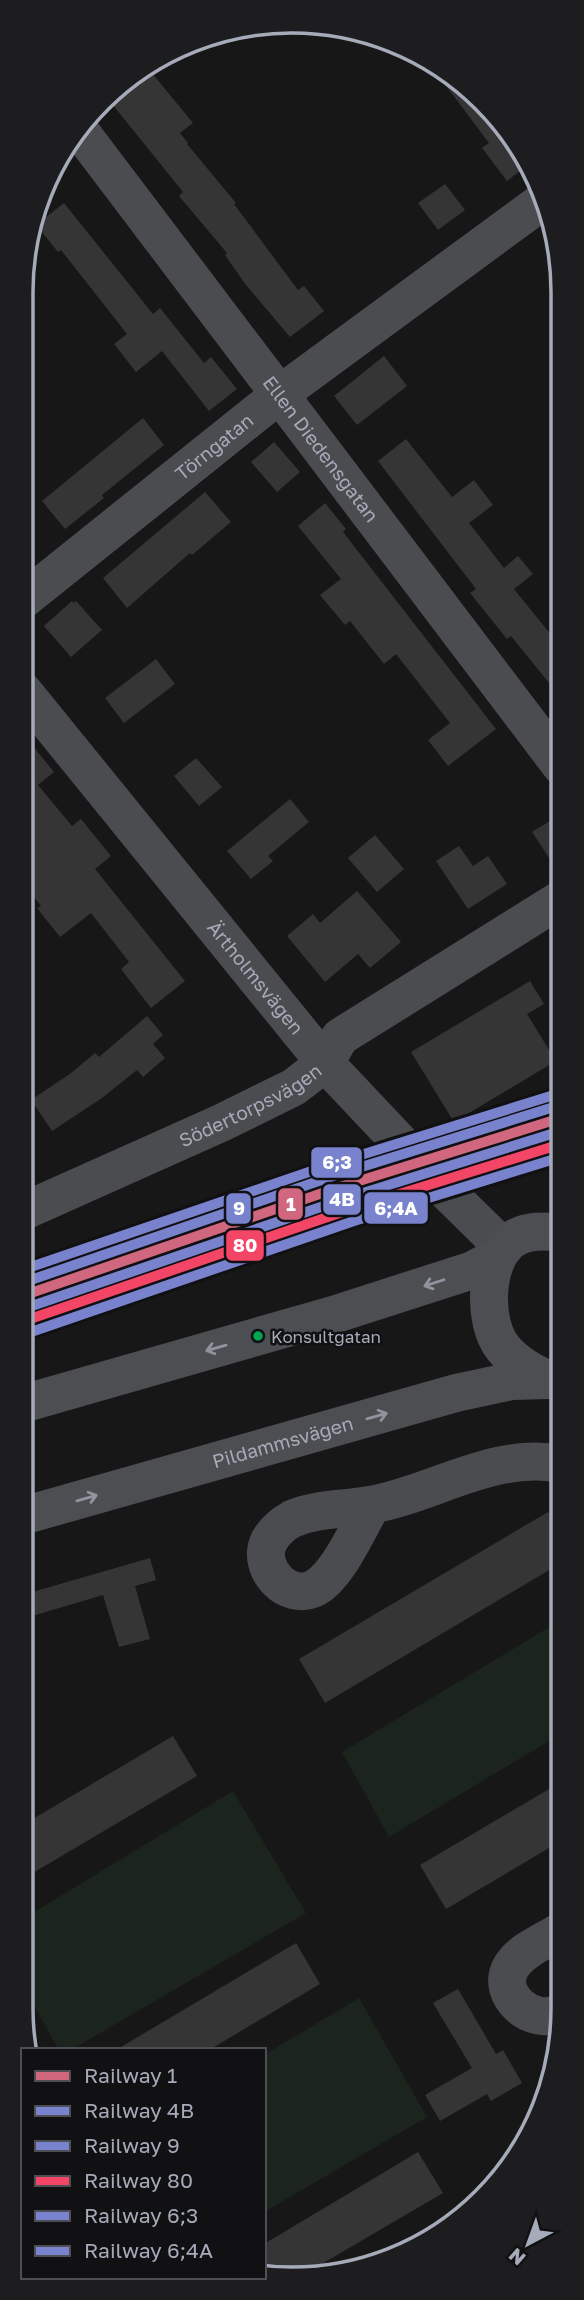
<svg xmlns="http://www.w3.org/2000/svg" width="584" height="2300" viewBox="0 0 584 2300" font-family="'Golos Text',sans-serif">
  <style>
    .green { fill: #1c241e }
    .building { fill: #353536 }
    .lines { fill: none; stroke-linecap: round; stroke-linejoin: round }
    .minor { stroke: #4a4c50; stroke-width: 38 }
    .major { stroke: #4d4e52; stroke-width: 38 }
    .rail-1-casing { stroke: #111113; stroke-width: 16 }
    .rail-2-casing { stroke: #111113; stroke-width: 16 }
    .rail-3-casing { stroke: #111113; stroke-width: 16 }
    .rail-4-casing { stroke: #111113; stroke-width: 16 }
    .rail-5-casing { stroke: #111113; stroke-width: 16 }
    .rail-6-casing { stroke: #111113; stroke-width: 16 }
    .rail-1 { stroke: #d1677e; stroke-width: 10 }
    .rail-2 { stroke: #7982cc; stroke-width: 10 }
    .rail-3 { stroke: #7982cc; stroke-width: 10 }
    .rail-4 { stroke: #f34667; stroke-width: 10 }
    .rail-5 { stroke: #7982cc; stroke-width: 10 }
    .rail-6 { stroke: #7982cc; stroke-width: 10 }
    .oneway { stroke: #90949f }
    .bus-dot { fill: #00a651; stroke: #111113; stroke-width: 2.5 }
    .labels { text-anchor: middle; stroke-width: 5; stroke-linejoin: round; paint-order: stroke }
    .bus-label { font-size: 17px; fill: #a6abb9; stroke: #111113; text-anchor: start }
    .street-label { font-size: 19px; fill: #a6abb9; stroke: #111113 }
    .rim { fill: none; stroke: #a6abb9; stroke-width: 3.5 }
    .line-badge { stroke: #111113; stroke-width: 2.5 }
    .badge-label { font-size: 19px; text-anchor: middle; font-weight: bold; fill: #fff }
  </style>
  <rect width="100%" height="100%" fill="#171717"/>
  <path class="green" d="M561,1620V1734L389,1837L342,1752Z
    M233,1791L306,1913L71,2050H59L21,1984V1920Z
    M359,1998L427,2117L264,2212V2055Z"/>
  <path class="building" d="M147,67L193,123L180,133L188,143L187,144L236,203L234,204L298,290L304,286L324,311L290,337L246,285L225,255L227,253L179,196L183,192L108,99L127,77Z
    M438,68L484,101L529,164L507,181L482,148L489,143L435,71Z
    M445,184L465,210L438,230L418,203Z
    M64,203L153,314L160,308L204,363L211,357L237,389L209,411L162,351L136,372L114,344L127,334L61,250L58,252L36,225Z
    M384,356L407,386L357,425L334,396Z
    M143,418L164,445L102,495L104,498L65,529L42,501Z
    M406,439L452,497L474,480L493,505L469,523L504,568L518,556L533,574L514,589L552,636L561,629V673L549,683L511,636L507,639L470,593L476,589L378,461Z
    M274,442L300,472L277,492L251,462Z
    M205,492L231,522L192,555L190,553L127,608L103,578Z
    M325,503L346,529L343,532L496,729L448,766L428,740L450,723L396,654L384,664L350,621L345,625L320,595L341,579L298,526Z
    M72,601L74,603L76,601L102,630L71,657L44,626Z
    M156,659L175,684L124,723L105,698Z
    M23,734L54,772L38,785L72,826L81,819L111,856L95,869L185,981L151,1008L121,969L129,962L91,913L60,937L37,908L41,906L23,883Z
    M196,758L222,787L199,806L174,776Z
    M290,799L309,822L268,856L273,861L251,879L227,851Z
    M561,814V876L532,832Z
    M375,835L404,869L377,892L348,858Z
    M459,846L473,866L488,856L507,884L468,909L436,861Z
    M357,891L401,942L370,968L358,954L325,982L287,936L313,914L320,923Z
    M530,981L544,1004L527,1014L556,1061L454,1122L411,1052Z
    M147,1016L163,1035L153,1044L165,1058L143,1077L137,1070L102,1098L52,1131L31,1100L71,1073L95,1053L99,1057Z
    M561,1115V1146L503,1180L489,1158Z
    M548,1512L561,1533V1563L325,1703L299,1659Z
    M150,1558L156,1580L135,1586L150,1639L119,1647L103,1595L22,1619V1595Z
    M173,1736L197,1776L21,1880V1826Z
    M561,1782V1841L446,1909L420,1865Z
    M296,1943L320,1984L209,2050H116Z
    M458,1989L496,2054L503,2050L522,2083L491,2101L487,2094L440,2121L425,2095L472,2068L433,2003Z
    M418,2152L443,2193L303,2275L274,2278L264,2276V2244Z"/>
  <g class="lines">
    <g class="minor">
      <path id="s1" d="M80,131L561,766"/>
      <path id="s2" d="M23,600L280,394L544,200"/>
      <path id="s3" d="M23,691L325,1063L446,1191L504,1248"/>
      <path id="s4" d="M22,1212L221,1123L294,1087L325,1063L340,1037L561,899"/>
      <path d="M372,1505C358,1528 338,1576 315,1588C287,1602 256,1568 269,1541C274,1532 283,1524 292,1519C317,1508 344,1510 370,1505C434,1494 493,1451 561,1464"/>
      <path d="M561,2012C533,2028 495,1995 511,1967C521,1950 545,1941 561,1931"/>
    </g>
    <g class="major">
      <path d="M552,1380C535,1375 514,1362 503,1348C482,1322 484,1258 513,1239C527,1230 545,1231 561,1232"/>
      <path d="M22,1404L333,1315L473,1270L497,1257"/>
      <path id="s5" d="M22,1516L456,1393L512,1381L548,1380"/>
    </g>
    <defs>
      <path id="rail-1" d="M22,1296L343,1186L561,1118"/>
      <path id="rail-2" d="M26,1308L347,1198L561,1131"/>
      <path id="rail-3" d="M22,1283L339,1174L557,1106"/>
      <path id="rail-4" d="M30,1319L351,1209L561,1144"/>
      <path id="rail-5" d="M22,1270L335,1163L554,1095"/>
      <path id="rail-6" d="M34,1331L354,1221L561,1157"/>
    </defs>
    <use href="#rail-1" class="rail-1-casing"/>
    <use href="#rail-2" class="rail-2-casing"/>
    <use href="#rail-3" class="rail-3-casing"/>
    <use href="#rail-4" class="rail-4-casing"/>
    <use href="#rail-5" class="rail-5-casing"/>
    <use href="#rail-6" class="rail-6-casing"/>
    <use href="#rail-1" class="rail-1"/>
    <use href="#rail-2" class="rail-2"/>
    <use href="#rail-3" class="rail-3"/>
    <use href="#rail-4" class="rail-4"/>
    <use href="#rail-5" class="rail-5"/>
    <use href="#rail-6" class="rail-6"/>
  </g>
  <defs><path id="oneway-shaft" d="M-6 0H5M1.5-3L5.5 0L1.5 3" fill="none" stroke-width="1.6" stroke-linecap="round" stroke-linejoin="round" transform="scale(1.75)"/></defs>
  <g class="oneway">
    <use href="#oneway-shaft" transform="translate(434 1283) rotate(162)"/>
    <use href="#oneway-shaft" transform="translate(216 1348) rotate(164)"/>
    <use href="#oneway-shaft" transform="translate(377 1416) rotate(-16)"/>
    <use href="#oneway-shaft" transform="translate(87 1498) rotate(-16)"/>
  </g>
  <circle class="bus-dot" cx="258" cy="1336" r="6"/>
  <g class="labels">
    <g class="bus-label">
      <text x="271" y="1343">Konsultgatan</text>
    </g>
    <g class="street-label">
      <text dy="7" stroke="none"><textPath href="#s2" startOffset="245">Törngatan</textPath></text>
      <text dy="7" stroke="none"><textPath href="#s1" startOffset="399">Ellen Diedensgatan</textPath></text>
      <text dy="7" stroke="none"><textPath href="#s3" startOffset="369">Ärtholmsvägen</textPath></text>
      <text dy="7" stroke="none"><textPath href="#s4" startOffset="252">Södertorpsvägen</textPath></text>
      <text dy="7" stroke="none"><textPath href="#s5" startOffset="271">Pildammsvägen</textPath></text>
    </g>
  </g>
  <path d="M0 0H584V2300H0ZM292 33H292A259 259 0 0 1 551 292V2008A259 259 0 0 1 292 2267H292A259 259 0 0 1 33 2008V292A259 259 0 0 1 292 33Z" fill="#1d1d20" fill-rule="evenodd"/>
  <path class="rim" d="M292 33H292A259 259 0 0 1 551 292V2008A259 259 0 0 1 292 2267H292A259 259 0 0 1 33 2008V292A259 259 0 0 1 292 33Z"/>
  <g class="line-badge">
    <rect x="310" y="1146" width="53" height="33" rx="7" fill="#7982cc"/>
    <rect x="322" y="1183" width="40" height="33" rx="7" fill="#7982cc"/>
    <rect x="277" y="1187" width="27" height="34" rx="7" fill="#d1677e"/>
    <rect x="363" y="1191" width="66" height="34" rx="7" fill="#7982cc"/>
    <rect x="225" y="1192" width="27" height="33" rx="7" fill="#7982cc"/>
    <rect x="225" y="1229" width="40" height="33" rx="7" fill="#f34667"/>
  </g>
  <g class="badge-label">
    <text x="337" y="1169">6;3</text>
    <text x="342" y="1206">4B</text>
    <text x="291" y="1211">1</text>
    <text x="396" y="1215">6;4A</text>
    <text x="239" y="1215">9</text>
    <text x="245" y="1252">80</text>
  </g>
  <rect x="21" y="2048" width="245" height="231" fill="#111113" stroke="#4d4f55" stroke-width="2"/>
  <rect x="35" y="2071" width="35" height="10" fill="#d1677e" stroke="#4d4f55" stroke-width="2"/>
  <text x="84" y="2083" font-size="21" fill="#a6abb9">Railway 1</text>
  <rect x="35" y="2106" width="35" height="10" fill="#7982cc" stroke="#4d4f55" stroke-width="2"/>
  <text x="84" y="2118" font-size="21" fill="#a6abb9">Railway 4B</text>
  <rect x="35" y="2141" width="35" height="10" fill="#7982cc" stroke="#4d4f55" stroke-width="2"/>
  <text x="84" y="2153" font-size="21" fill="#a6abb9">Railway 9</text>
  <rect x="35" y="2176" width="35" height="10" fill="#f34667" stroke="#4d4f55" stroke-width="2"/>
  <text x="84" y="2188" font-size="21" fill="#a6abb9">Railway 80</text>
  <rect x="35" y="2211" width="35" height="10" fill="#7982cc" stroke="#4d4f55" stroke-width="2"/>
  <text x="84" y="2223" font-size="21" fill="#a6abb9">Railway 6;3</text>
  <rect x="35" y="2246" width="35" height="10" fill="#7982cc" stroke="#4d4f55" stroke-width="2"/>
  <text x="84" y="2258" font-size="21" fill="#a6abb9">Railway 6;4A</text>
  <g transform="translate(528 2244) rotate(221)" stroke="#111113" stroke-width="5" paint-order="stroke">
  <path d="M0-5L12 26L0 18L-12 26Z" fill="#a6abb9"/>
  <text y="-10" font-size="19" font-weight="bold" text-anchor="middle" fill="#a6abb9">N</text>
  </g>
</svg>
